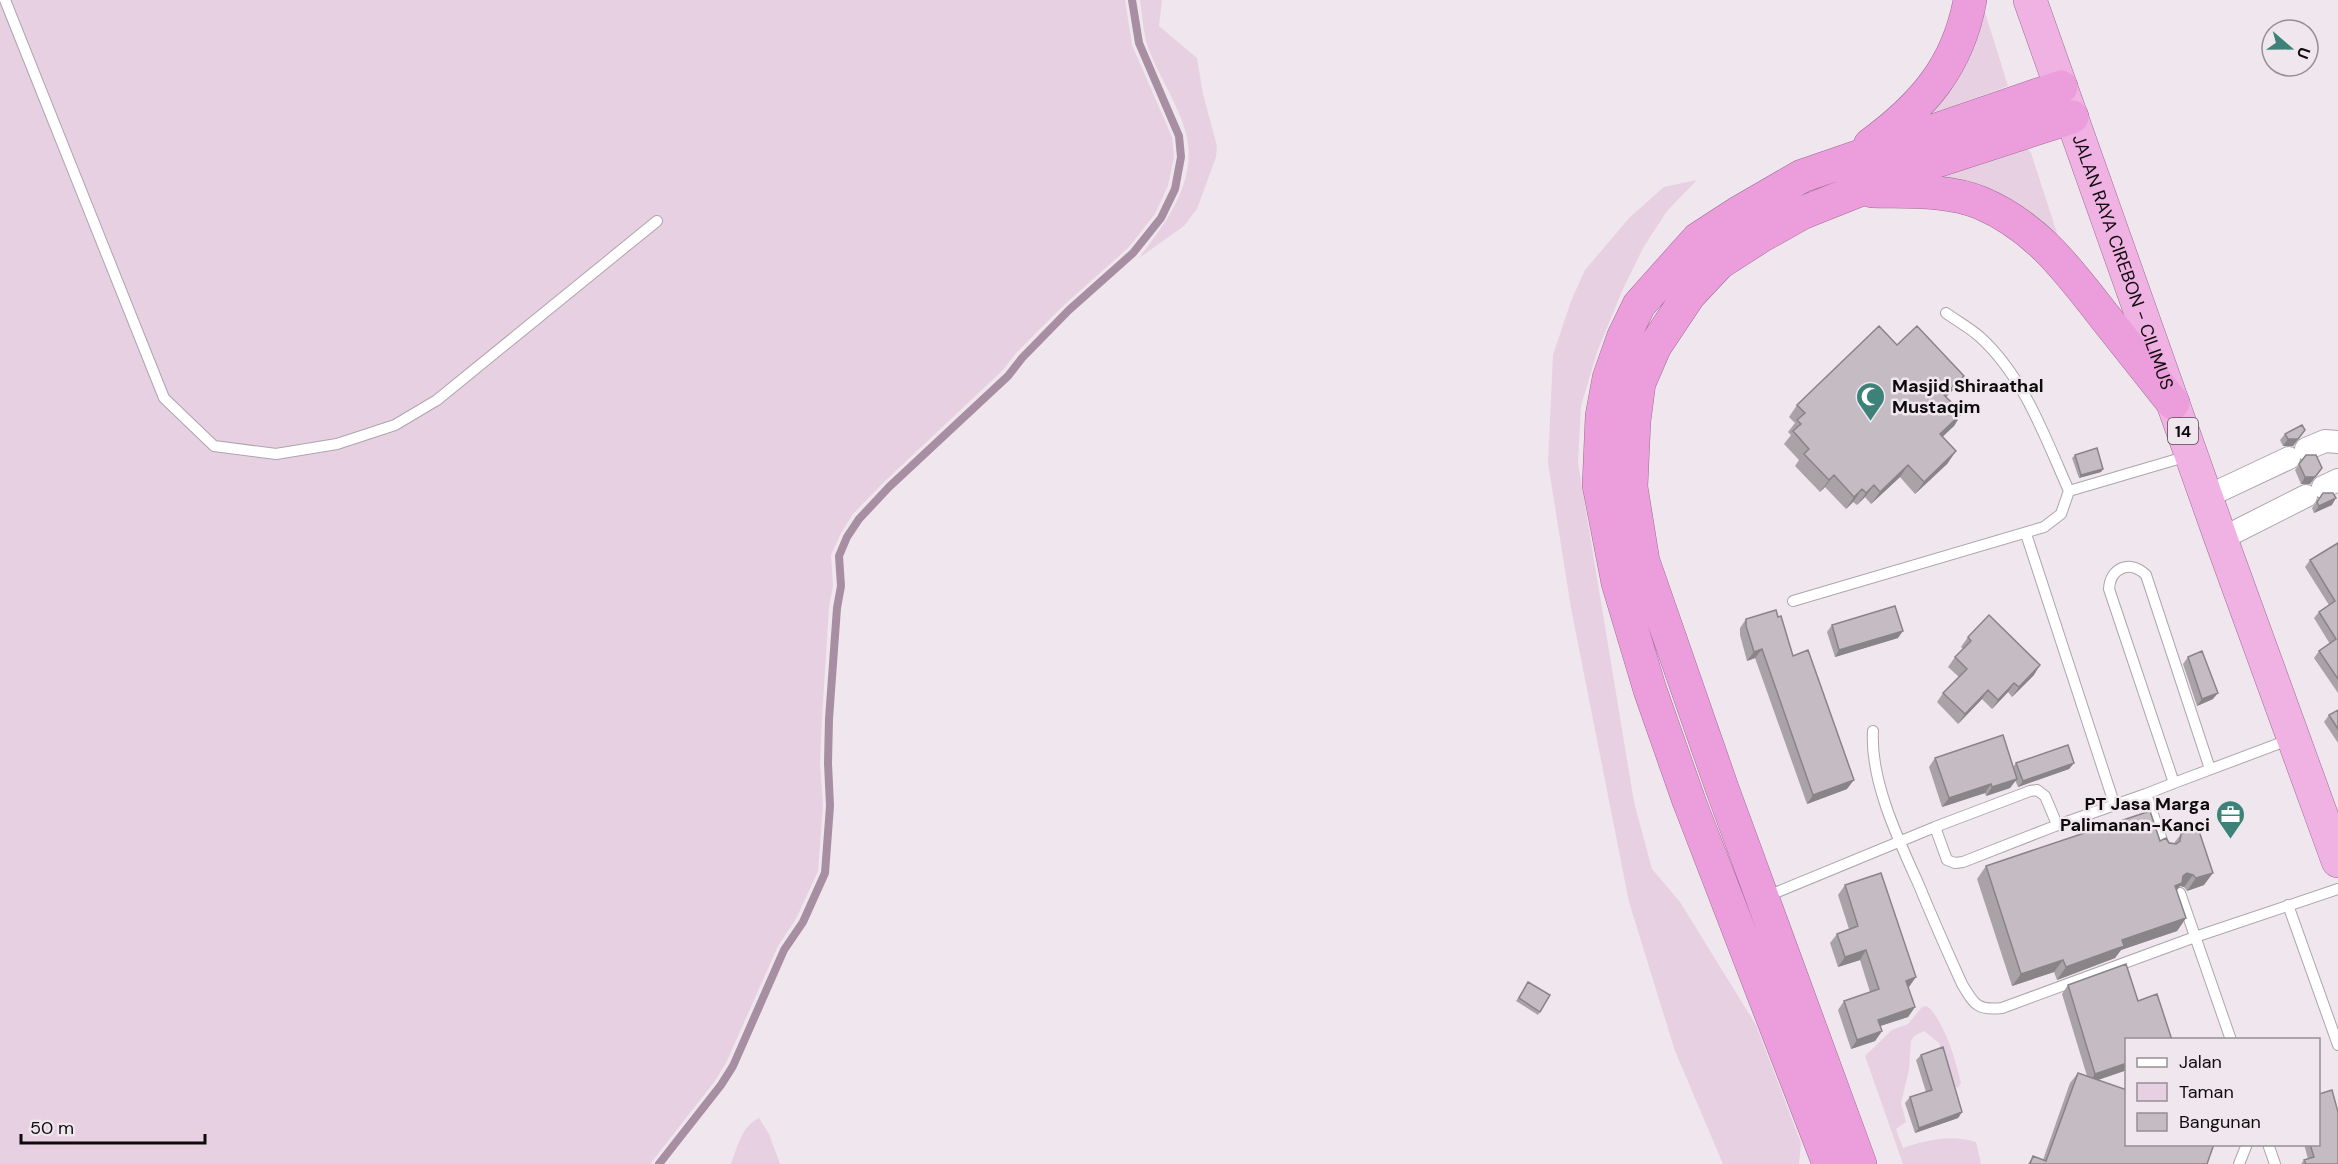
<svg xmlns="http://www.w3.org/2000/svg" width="2338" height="1164" viewBox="0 0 2338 1164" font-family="'DM Sans',sans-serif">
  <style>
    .green { fill: #e7d0e2 }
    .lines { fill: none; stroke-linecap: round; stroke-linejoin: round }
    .stream { stroke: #a88ea2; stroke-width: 8 }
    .service-casing { stroke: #ada5ab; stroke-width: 12 }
    .minor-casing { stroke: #ada5ab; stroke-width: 24 }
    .trunk-casing { stroke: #9e6b94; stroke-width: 34 }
    .motorway-casing { stroke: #9e6b94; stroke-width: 34 }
    .service { stroke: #fff; stroke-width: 10 }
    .minor { stroke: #fff; stroke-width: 22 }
    .trunk { stroke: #f0b2e3; stroke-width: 33 }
    .motorway { stroke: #ec9edc; stroke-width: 33 }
    .wall { fill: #a9a2a7 }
    .shaded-wall { fill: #898488 }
    .building { fill: #c4bcc2; stroke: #898488; stroke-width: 1.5 }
    .labels { text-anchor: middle; stroke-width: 5; stroke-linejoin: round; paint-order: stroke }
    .shield { fill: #efe7ed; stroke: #524d50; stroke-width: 1.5 }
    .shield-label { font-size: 16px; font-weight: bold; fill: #0e0b0d }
    .street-label { font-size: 18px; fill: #0e0b0d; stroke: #efe7ed }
    .poi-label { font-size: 18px; font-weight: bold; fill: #0e0b0d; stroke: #efe7ed; text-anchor: start }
  </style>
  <rect width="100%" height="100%" fill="#efe7ed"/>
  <path class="green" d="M0,0H1125L1132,45L1172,137L1174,157L1168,186L1155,214L1128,248L1064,305L1016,353L1003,370L884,482L853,514L841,533L831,555L833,586L829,607L822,718L820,763L823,806L818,871L796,919L778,946L726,1063L715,1081L650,1164H0Z
    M1140,0H1162L1159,26L1197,58L1203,94L1217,146L1216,157L1197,209L1184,226L1139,258C1166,223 1198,181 1186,134C1179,104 1155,71 1146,41C1143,28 1142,13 1140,0Z
    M1984,9L2008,86L1934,113L1933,110Z
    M2026,147L2031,153L2059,239L1930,177Z
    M1697,180L1667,211L1643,248L1623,289L1597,352L1581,406L1578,463L1634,802L1652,869L1680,902L1756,1025L1801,1143L1799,1164H1723L1675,1051L1629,902L1571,608L1548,463L1553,355L1571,301L1585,270L1630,217L1664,187Z
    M1927,1006C1944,1020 1956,1061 1961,1083L1958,1088L1952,1085L1939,1043L1924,1031L1914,1036L1911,1041L1909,1070L1901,1103L1906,1122L1896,1129L1903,1148C1927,1140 1951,1134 1976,1142L1981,1164H1903L1865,1056L1892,1030L1908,1024L1922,1007Z
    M759,1118L769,1134L780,1164H731C738,1146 741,1127 759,1118Z"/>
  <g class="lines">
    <path class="stream" d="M659,1164L721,1085L733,1066L784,950L803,922L825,873L830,806L828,763L829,719L837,608L841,586L839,556L847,537L859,519L889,487L1008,376L1022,358L1069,310L1133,253L1161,218L1175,189L1181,157L1179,136L1139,43L1132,0"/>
    <defs>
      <path id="service" d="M5,0L164,398L214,446L276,454L337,444L395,425L437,400L657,221
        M1946,313C1957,321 1970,328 1980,337C2024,377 2045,437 2069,491
        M2026,534L2115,806
        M1793,601L2044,527L2061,514L2069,491L2188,456
        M1873,731C1870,780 1898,839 1918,883C1932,917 1947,951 1962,984C1974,1004 1977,1011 2002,1008L2195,937L2338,889
        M2174,783L2291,739
        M2055,826L2146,794
        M2165,849L2146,794L2174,783L2109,589C2110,568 2130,559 2146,575L2210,769
        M2180,893L2231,1040
        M1765,897L1935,827L2030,791L2037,790L2045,796L2056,822L2055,826L1963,862L1955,863L1947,860L1935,827
        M2288,905L2338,1045
        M2268,1144L2275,1164
        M2239,1164L2247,1144"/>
      <path id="minor" d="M2306,449L2325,441L2338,442
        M2323,487L2338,480
        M2206,497L2289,458
        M2221,539L2306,496"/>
      <g id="trunk">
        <path id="s1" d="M2030,0L2221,539L2338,861"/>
      </g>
      <path id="motorway" d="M1870,145C1923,106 1958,66 1970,0
        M1872,191C1907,192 1947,189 1981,203C2037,227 2068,270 2104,316C2127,345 2150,374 2173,403
        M1829,1164L1689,801L1650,690L1618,583L1599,485L1602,416L1609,378L1623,338L1639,305L1698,239L1738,213L1802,176L2061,87
        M1860,1164L1722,788L1643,561L1631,487L1634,421L1639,383L1655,346L1689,295L1719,263L1761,236L1802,213L1915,168L2072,117"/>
    </defs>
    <use href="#service" class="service-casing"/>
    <use href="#minor" class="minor-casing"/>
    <use href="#trunk" class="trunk-casing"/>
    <use href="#motorway" class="motorway-casing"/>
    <use href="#service" class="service"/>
    <use href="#minor" class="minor"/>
    <use href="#trunk" class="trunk"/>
    <use href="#motorway" class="motorway"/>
  </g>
  <path class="wall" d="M1897,345L1955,388L1946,397L1962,413L1954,426L1942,436L1956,451L1947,464L1915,494L1900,477L1871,504L1865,497L1857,505L1853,502L1846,509L1825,487L1820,492L1795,466L1799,460L1784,444L1791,435L1788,432L1795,423L1789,417L1797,405Z
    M2305,430L2293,446H2283L2280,440L2285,434Z
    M2075,455L2103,469L2101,472L2079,478L2072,458Z
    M2306,455L2322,468L2310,484H2301L2295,470Z
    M2323,493L2332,505L2314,513L2312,508Z
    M2338,543V693L2314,658L2319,651L2330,644L2314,618L2319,612L2329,605L2305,567L2310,560Z
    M1746,619L1793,656L1847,789L1807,804L1755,658L1747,661L1740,635V628Z
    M1832,625L1898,638L1835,657L1827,632Z
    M1968,637L2034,675L2012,697L2008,692L1992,709L1982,699L1958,724L1937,702L1943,693L1959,677L1948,667L1955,657L1963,649L1961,647Z
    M2188,657L2213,699L2197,706L2183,664Z
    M2338,710V743L2324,722L2329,715Z
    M1935,758L2013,767L2016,763H2074L2069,769L2018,787L2015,780L2010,788L1986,796L1985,793L1942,807L1929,767Z
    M2181,834L2204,885L2187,891L2184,887L2180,886L2176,891L2186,918L2177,931L2121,950L2115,958L2057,980L2054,972L2012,986L1977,879L1986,866L2160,841L2174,843Z
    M1845,885L1909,987H1908L1915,1007L1908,1017L1880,1026L1882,1031L1875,1041L1851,1049L1838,1010L1844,1001L1870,992L1860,960L1838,967L1830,943L1837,934L1849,929L1838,895Z
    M1528,982L1550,995L1538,1015L1516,1001Z
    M2068,985L2127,1040V1070L2098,1080L2207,1164H2028L2033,1156L2043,1160L2070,1083L2078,1073L2087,1076L2062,994Z
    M1921,1055L1962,1112L1958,1118L1915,1133L1905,1103L1910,1097L1926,1092L1916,1060Z
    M2304,1144H2319L2338,1164H2301L2304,1160L2308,1159Z"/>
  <path class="shaded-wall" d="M1964,376L1955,388L1936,407L1944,395Z
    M1962,413L1954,426L1932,447L1940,434Z
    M2305,430L2293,446H2283L2288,439Z
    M1956,451L1947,464L1915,494L1924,482Z
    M1908,465L1900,477L1871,504L1880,492Z
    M2322,468L2310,484H2301L2305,477Z
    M2103,469L2101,472L2079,478L2081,475Z
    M1834,475L1825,487L1820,492L1829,480Z
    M1874,485L1865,497L1857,505L1866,493Z
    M1862,489L1853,502L1846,509L1854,497Z
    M2336,498L2332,505L2314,513L2319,506Z
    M1903,631L1898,638L1835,657L1839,650Z
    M1762,649L1755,658L1747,661L1754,652Z
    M2040,665L2034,675L2012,697L2019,687Z
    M2014,683L2008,692L1992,709L1998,700Z
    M1988,690L1982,699L1958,724L1965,714Z
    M2218,693L2213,699L2197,706L2202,699Z
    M2074,763L2069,769L2018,787L2023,781Z
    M2017,779L2010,788L1986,796L1992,787Z
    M1854,780L1847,789L1807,804L1813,795Z
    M1991,784L1985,793L1942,807L1949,798Z
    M2187,873L2193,875L2184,887L2180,886L2173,896L2166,898L2183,876Z
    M2213,873L2204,885L2187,891L2196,878Z
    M2186,918L2177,931L2121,950L2115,958L2057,980L2066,967L2122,940Z
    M1866,950L1860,960L1838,967L1845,957Z
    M2063,960L2054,972L2012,986L2021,974Z
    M1916,977L1909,987L1899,990L1906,981Z
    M1915,1007L1908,1017L1871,1029L1878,1020Z
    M1882,1031L1875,1041L1851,1049L1857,1040Z
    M2127,1063V1070L2089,1083L2095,1074Z
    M1962,1112L1958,1118L1915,1133L1919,1128Z"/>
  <path class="building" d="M1879,326L1897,345L1917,326L1964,376L1944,395L1962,413L1940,434L1956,451L1924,482L1908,465L1880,492L1874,485L1866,493L1862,489L1854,497L1834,475L1829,480L1804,454L1809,449L1793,431L1801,424L1797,420L1805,413L1797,405Z
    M2302,425L2305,430L2298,439H2288L2285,434Z
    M2097,448L2103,469L2081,475L2075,455Z
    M2306,455H2316L2322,468L2315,477H2305L2299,464Z
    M2323,493H2333L2336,498L2319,506L2317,502Z
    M2338,543V679L2319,651L2336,639L2319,612L2335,601L2310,560Z
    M1895,606L1903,631L1839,650L1832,625Z
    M1776,610L1778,617L1781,616L1793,656L1808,650L1854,780L1813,795L1762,649L1754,652L1746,626V619Z
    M1989,615L2040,665L2019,687L2014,683L1998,700L1988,690L1965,714L1943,693L1967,669L1955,657L1971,641L1968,637Z
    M2202,651L2218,693L2202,699L2188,657Z
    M2338,710V729L2329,715Z
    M2003,735L2017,779L1992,787L1991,784L1949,798L1935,758Z
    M2068,745L2074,763L2023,781L2016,763Z
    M2150,811L2160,841L2166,838L2169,843L2176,844L2180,841L2181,834L2198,828L2213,873L2196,878L2193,875L2187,873L2183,876L2182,883L2175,886L2186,918L2122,940L2124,946L2066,967L2063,960L2021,974L1986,866Z
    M1881,873L1916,977L1906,981L1915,1007L1878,1020L1882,1031L1857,1040L1844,1001L1879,989L1866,950L1845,957L1837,934L1858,926L1845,885Z
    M2126,964L2138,1001L2157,994L2172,1040H2127V1063L2095,1074L2068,985Z
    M1528,982L1550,995L1540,1012L1519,998Z
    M1943,1047L1962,1112L1919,1128L1910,1097L1932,1090L1921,1055Z
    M2078,1073L2127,1090V1144H2214L2207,1164H2030L2033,1156L2046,1161Z
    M2332,1090L2338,1112V1164H2306L2304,1160L2314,1157L2310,1144H2319V1094Z"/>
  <defs>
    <symbol id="mosque-pin" viewBox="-11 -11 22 30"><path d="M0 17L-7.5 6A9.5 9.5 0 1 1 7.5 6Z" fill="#3c8278" stroke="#efe7ed"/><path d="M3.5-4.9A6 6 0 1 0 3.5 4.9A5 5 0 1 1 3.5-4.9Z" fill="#fff"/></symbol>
    <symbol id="office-pin" viewBox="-11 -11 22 30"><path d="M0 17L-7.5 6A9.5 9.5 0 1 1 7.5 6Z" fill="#3c8278" stroke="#efe7ed"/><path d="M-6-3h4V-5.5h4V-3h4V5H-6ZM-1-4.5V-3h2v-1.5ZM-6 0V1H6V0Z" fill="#fff"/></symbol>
  </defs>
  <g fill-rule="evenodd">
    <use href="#mosque-pin" x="1854" y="380" width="33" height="45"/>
    <use href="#office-pin" x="2214" y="798" width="33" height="45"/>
  </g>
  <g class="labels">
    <rect class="shield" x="2168" y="418" width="30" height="26" rx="4.5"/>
    <g class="shield-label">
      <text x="2183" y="437">14</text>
    </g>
    <g class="street-label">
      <text dy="6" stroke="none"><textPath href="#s1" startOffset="278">JALAN RAYA CIREBON - CILIMUS</textPath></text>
    </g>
    <g class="poi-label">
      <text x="1892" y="392">Masjid Shiraathal<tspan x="1892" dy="21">Mustaqim</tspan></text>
      <text x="2210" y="810" text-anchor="end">PT Jasa Marga<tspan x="2210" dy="21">Palimanan-Kanci</tspan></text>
    </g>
  </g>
  <rect x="2125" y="1038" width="195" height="108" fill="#efe7ed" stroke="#958f93" stroke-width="1.5"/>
  <rect x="2137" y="1058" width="30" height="9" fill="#ffffff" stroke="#958f93" stroke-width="1.5"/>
  <text x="2179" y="1068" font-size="18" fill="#0e0b0d">Jalan</text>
  <rect x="2137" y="1083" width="30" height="18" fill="#e7d0e2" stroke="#958f93" stroke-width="1.5"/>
  <text x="2179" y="1098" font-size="18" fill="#0e0b0d">Taman</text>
  <rect x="2137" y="1113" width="30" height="18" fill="#c4bcc2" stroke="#958f93" stroke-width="1.5"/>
  <text x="2179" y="1128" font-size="18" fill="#0e0b0d">Bangunan</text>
  <g transform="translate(2290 48) rotate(110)"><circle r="28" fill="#efe7ed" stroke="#958f93" stroke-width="1.5"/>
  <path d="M0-4.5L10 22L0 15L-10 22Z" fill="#3c8278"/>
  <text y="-9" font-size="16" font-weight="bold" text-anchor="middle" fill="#0e0b0d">U</text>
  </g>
  <path d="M21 1134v9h184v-9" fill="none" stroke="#0e0b0d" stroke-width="3"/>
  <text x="30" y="1134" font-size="18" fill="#0e0b0d" stroke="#efe7ed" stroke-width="4.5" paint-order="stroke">50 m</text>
</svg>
